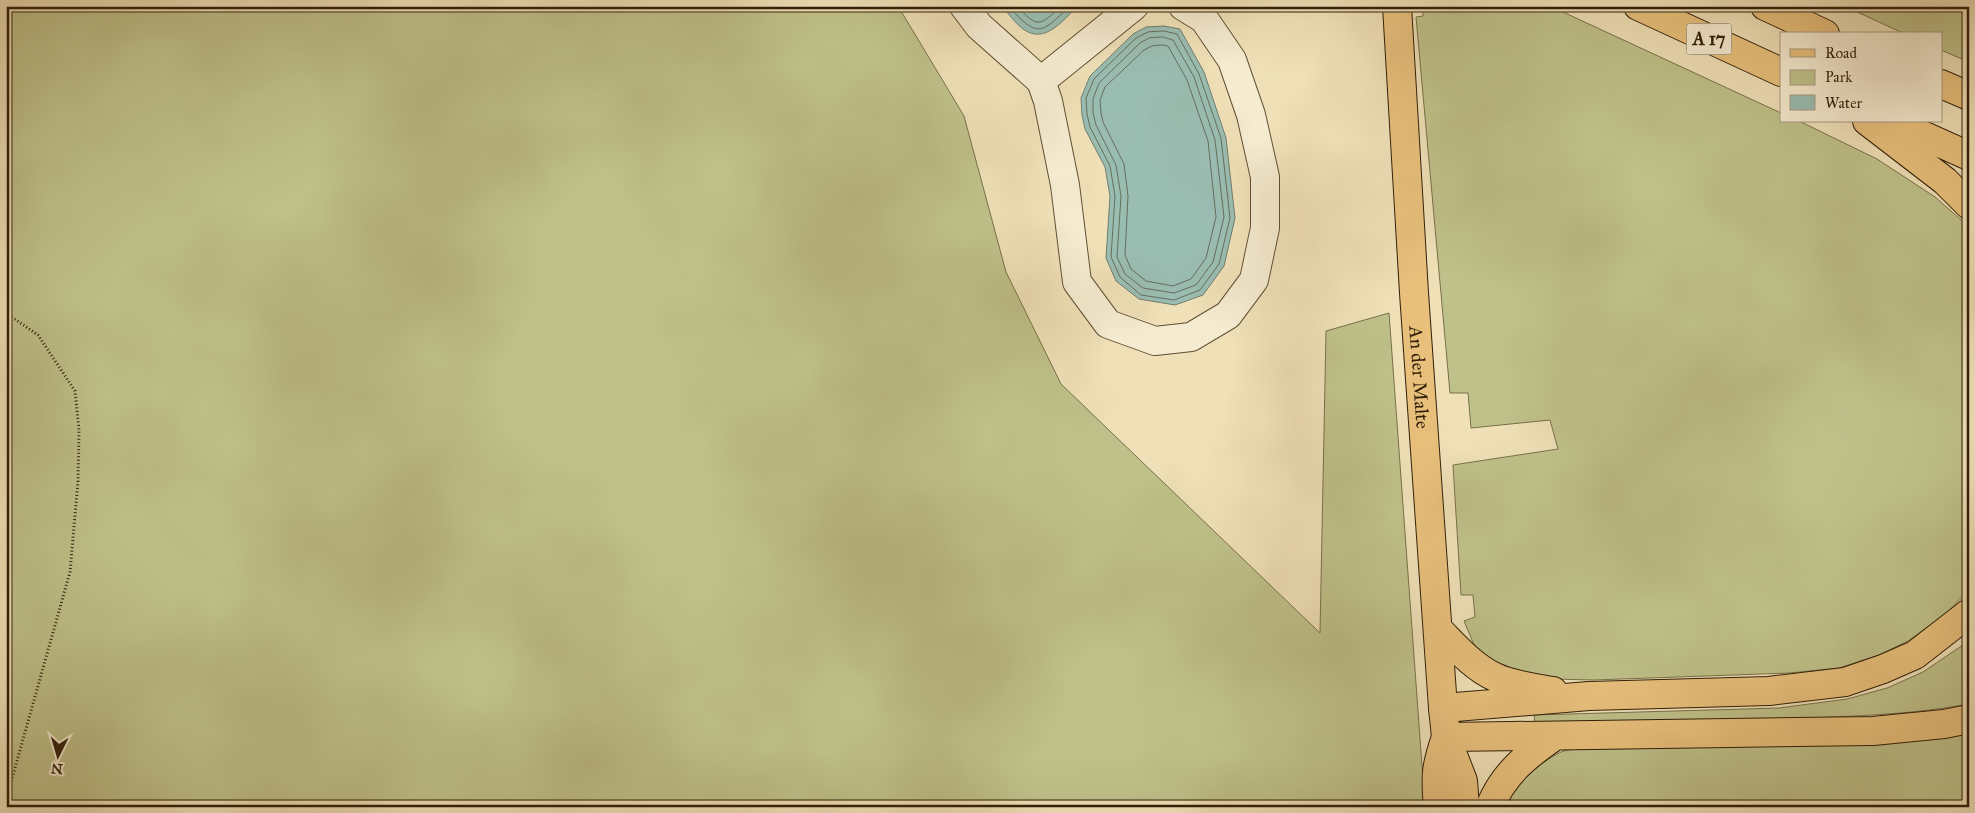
<svg xmlns="http://www.w3.org/2000/svg" width="1975" height="813" viewBox="0 0 1975 813" font-family="'IM FELL Great Primer',serif">
  <style>
    .green { fill: #bfc18a; stroke: #787049 }
    .water { fill: #9abdb2; stroke: #707e6e }
    .lines { fill: none; stroke-linecap: round; stroke-linejoin: round }
    .shore { stroke: #666e5d; stroke-width: 1 }
    .minor-casing { stroke: #604f34; stroke-width: 30 }
    .major-casing { stroke: #311f08; stroke-width: 30 }
    .highway-casing { stroke: #311f08; stroke-width: 30 }
    .path { stroke: #311f08; stroke-width: 3; stroke-dasharray: 1 2.5; stroke-linecap: butt }
    .minor { stroke: #f5ebd0; stroke-width: 28 }
    .major { stroke: #e8c07c; stroke-width: 28 }
    .highway { stroke: #e8c07c; stroke-width: 28 }
    .labels { text-anchor: middle; stroke-width: 4.5; stroke-linejoin: round; paint-order: stroke }
    .shield { fill: #f5ebd0; stroke: #6c5c44; stroke-width: 1 }
    .shield-label { font-size: 18px; font-weight: bold; fill: #311f08 }
    .street-label { font-size: 19px; fill: #311f08; stroke: #f5ebd0 }
  </style>
  <rect width="100%" height="100%" fill="#efe0b7"/>
  <filter id="stains"><feTurbulence type="fractalNoise" baseFrequency=".004" numOctaves="4"/><feColorMatrix values="0 0 0 0 .2 0 0 0 0 .09 0 0 0 0 .02 0 0 0 .5 -.17"/></filter>
  <radialGradient id="worn" r=".72"><stop offset=".6" stop-color="#630" stop-opacity="0"/><stop offset="1" stop-color="#630" stop-opacity=".3"/></radialGradient>
  <path class="green" d="M6,6H898L964,116L1006,272L1061,384L1320,633L1326,331L1389,313L1425,807H6Z
    M1423,6H1550L1781,113V121H1799L1877,159L1935,197L1967,225L1969,227V590L1947,613L1908,641L1879,655L1839,668L1790,673L1593,680L1553,679L1509,669L1489,658L1475,647L1464,621L1475,617L1473,595H1461L1453,465L1558,449L1550,420L1471,428L1468,393H1450L1416,17L1423,16Z
    M1844,6H1969V62L1941,50V34H1905Z
    M1969,641V704C1915,714 1861,716 1807,718C1716,722 1625,722 1535,723L1534,715L1779,708L1847,699L1887,688L1923,672Z
    M1969,731V807H1503C1513,787 1539,763 1559,753C1566,749 1578,749 1586,748Z"/>
  <path class="water" d="M1002,6H1078C1063,20 1045,45 1023,29C1015,23 1008,13 1002,6Z
    M1164,26L1180,29L1204,72L1226,138L1235,218L1224,266L1203,295L1175,305L1139,299L1116,281L1106,258L1110,196L1105,167L1085,129L1082,115L1081,98L1090,76L1133,34L1146,27Z"/>
  <g class="lines">
    <path class="shore" d="M1008,6C1038,38 1040,35 1070,6
      M1017,6C1038,29 1040,26 1061,6
      M1164,31L1177,34L1199,74L1221,138L1230,218L1219,264L1200,290L1174,300L1141,295L1120,277L1111,257L1115,196L1110,166L1090,127L1087,114L1086,98L1094,79L1136,38L1148,32Z
      M1163,37L1173,40L1194,77L1215,140L1224,217L1213,262L1196,285L1174,293L1143,288L1125,274L1117,257L1121,196L1116,165L1096,125L1093,113V99L1099,83L1140,43L1149,38Z
      M1163,45L1168,46L1187,80L1208,141L1216,217L1206,258L1191,279L1173,286L1146,281L1131,269L1125,255L1128,196L1124,164L1103,122L1101,113L1100,100L1105,87L1144,50L1152,46Z"/>
    <defs>
      <path id="minor" d="M964,6L979,26L1041,81L1048,101L1065,185L1077,282L1108,324L1155,341L1191,337L1228,315L1254,280L1265,228V177L1251,115L1232,60L1204,19L1183,6
        M1041,81L1134,6"/>
      <g id="major">
        <path id="s1" d="M1397,6L1414,293L1443,708L1446,737L1463,781L1465,807"/>
        <path d="M1438,807C1435,775 1436,766 1446,737"/>
      </g>
      <path id="highway" d="M1638,6L1781,72
        M1765,6L1825,34
        M1941,84L1969,96
        M1867,121L1945,181L1969,205
        M1891,121L1969,156
        M1438,629C1455,646 1473,667 1495,677C1511,685 1536,688 1553,691
        M1443,708L1589,696L1769,691L1845,682L1883,669L1915,655L1969,613
        M1446,737L1873,731L1944,724L1969,719
        M1490,807C1503,774 1527,755 1555,736"/>
    </defs>
    <use href="#minor" class="minor-casing"/>
    <use href="#major" class="major-casing"/>
    <use href="#highway" class="highway-casing"/>
    <path class="path" d="M6,313L38,335L75,391L79,430L78,481L70,572L6,800"/>
    <use href="#minor" class="minor"/>
    <use href="#major" class="major"/>
    <use href="#highway" class="highway"/>
  </g>
  <g class="labels">
    <rect class="shield" x="1686.5" y="23.5" width="45" height="31" rx="4"/>
    <g class="shield-label">
      <text x="1709" y="45">A 17</text>
    </g>
    <g class="street-label">
      <text dy="7" stroke="none"><textPath href="#s1" startOffset="372">An der Malte</textPath></text>
    </g>
  </g>
  <rect width="1975" height="813" fill="none" stroke="#efe0b7" stroke-width="25"/>
  <rect x="8" y="8" width="1960" height="798" fill="none" stroke="#311f08" stroke-width="2.5"/>
  <rect x="12" y="12" width="1950" height="788" fill="none" stroke="#311f08"/>
  <rect x="1780" y="32" width="162" height="90" fill="#f5ebd0" stroke="#a79980"/>
  <rect x="1790" y="49" width="25" height="8" fill="#e8c07c" stroke="#a79980"/>
  <text x="1825" y="58" font-size="15" fill="#311f08">Road</text>
  <rect x="1790" y="70" width="25" height="15" fill="#bfc18a" stroke="#a79980"/>
  <text x="1825" y="82" font-size="15" fill="#311f08">Park</text>
  <rect x="1790" y="95" width="25" height="15" fill="#9abdb2" stroke="#a79980"/>
  <text x="1825" y="108" font-size="15" fill="#311f08">Water</text>
  <g transform="translate(58 756) rotate(185)" stroke="#f5ebd0" stroke-width="4" paint-order="stroke">
  <path d="M0-4L9 19L0 12L-9 19Z" fill="#311f08"/>
  <text y="-8" font-size="14" font-weight="bold" text-anchor="middle" fill="#311f08">N</text>
  </g>
  <rect width="100%" height="100%" filter="url(#stains)"/>
  <rect width="100%" height="100%" fill="url(#worn)"/>
</svg>
